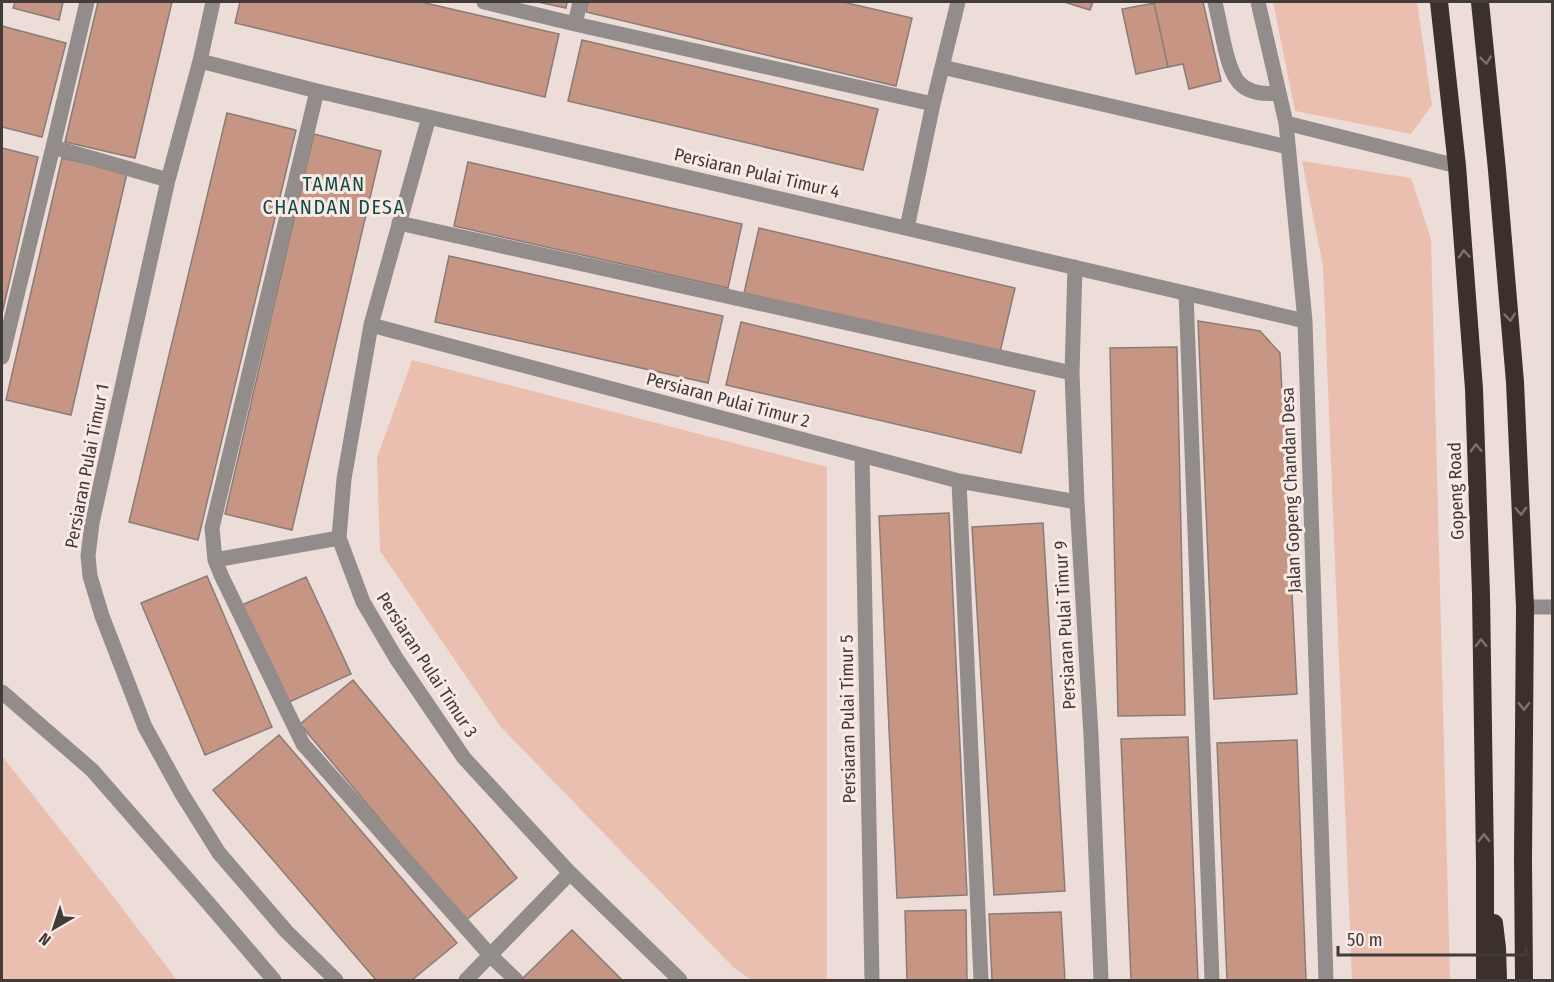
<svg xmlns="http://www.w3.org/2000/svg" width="1554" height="982" viewBox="0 0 1554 982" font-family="'Fira Sans Condensed',sans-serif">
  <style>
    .green { fill: #ebbfb0 }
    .building { fill: #c79584; stroke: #897c77; stroke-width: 1.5 }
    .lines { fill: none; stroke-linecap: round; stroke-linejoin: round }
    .minor { stroke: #928c8a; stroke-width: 15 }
    .highway { stroke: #3c302c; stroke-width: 18 }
    .oneway { stroke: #7e716d }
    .labels { text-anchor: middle; stroke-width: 6; stroke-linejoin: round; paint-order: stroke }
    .street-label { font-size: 18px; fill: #413b39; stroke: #faeae5 }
    .neighbourhood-label { font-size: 20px; letter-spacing: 1.5px; fill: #0f4b45; stroke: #faeae5 }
  </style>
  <rect width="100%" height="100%" fill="#ecddd8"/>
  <path class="green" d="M1273,2H1417L1432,105L1411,134L1295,111Z
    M1302,161L1411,178L1431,239L1450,980H1352L1323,266Z
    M412,360L827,467V980H751L733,967L500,726L380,551L377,458Z
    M2,756L109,891L177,980H2Z"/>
  <path class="building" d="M15,2H63L59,20L13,8Z
    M98,2H172L135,158L65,142Z
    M240,2H421L559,34L545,97L235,23Z
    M538,2H567L566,8Z
    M588,2H843L912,18L896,86L586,12Z
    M1064,2H1093L1090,10Z
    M1159,2H1203L1221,81L1189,89L1183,64L1168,67L1154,3Z
    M1154,3L1168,67L1136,74L1122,9Z
    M2,26L66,43L42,137L2,127Z
    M582,40L878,109L863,170L568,101Z
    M227,113L296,130L198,540L129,522Z
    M314,134L381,151L292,530L225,514Z
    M2,148L38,157L2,314Z
    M62,158L127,173L71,415L6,400Z
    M468,162L742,224L728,288L454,226Z
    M759,228L1015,288L1000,352L744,293Z
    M449,256L723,316L708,383L435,322Z
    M1198,321L1260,331L1280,353L1297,694L1214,699Z
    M741,322L1035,391L1021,453L726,385Z
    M1177,347L1185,715L1118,716L1110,348Z
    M949,513L967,895L897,898L879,516Z
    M1043,523L1065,891L994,895L972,527Z
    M207,576L272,727L205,755L141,603Z
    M306,577L351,674L287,703L242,605Z
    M353,680L517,878L465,921L300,724Z
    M279,735L457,943L412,980H376L213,790Z
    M1188,737L1198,980H1131L1121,739Z
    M1297,740L1306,980H1227L1217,743Z
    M966,910L967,980H907L905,911Z
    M1061,912L1065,980H992L989,914Z
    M572,930L622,980H525L523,978Z"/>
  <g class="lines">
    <path class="minor" d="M213,2L200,61L168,180L92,523L88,556L90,576L102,616L145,727L182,794L219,853L286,931L336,980
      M484,2L575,24L933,104
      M1215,2C1218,16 1221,30 1224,44C1232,79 1239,97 1279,93
      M1258,2L1286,123L1305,321L1326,980
      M575,24L580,2
      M200,61L317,91L1305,321
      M942,67L1288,147
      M317,91L212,528L215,560L221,575L303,744L490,955L516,980
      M429,117L371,325L344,479L339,538L363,602L396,658L464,758L570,873L680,980
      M1286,123L1457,166
      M53,147L168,180
      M399,223L1072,373
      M907,228L933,104L958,2
      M1075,267L1072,373L1077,502L1091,735L1101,980
      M1186,293L1212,980
      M371,325L959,481L1077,502
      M2,357L53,147L87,2
      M862,456L872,980
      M959,481L981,980
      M215,560L339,538
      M1525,607H1552
      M2,692L92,770L209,904L274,980
      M466,980L570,873"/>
    <path class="highway" d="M1439,2L1457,166L1474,389L1481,594L1485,863V980
      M1480,2L1497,170L1515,382L1525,607L1523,860L1524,980
      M1494,923L1497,948L1498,980"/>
  </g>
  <defs><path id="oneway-chevron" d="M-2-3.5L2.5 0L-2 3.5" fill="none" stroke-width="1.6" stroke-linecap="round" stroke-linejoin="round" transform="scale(1.5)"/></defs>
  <g class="oneway">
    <use href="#oneway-chevron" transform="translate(1486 60) rotate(84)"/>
    <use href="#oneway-chevron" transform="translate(1464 254) rotate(-94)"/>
    <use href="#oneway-chevron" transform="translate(1510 317) rotate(85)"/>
    <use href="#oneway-chevron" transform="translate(1476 448) rotate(-92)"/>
    <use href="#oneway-chevron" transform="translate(1521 511) rotate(88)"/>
    <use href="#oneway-chevron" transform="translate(1481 643) rotate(-91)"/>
    <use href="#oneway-chevron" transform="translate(1524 706) rotate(90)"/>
    <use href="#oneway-chevron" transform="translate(1484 838) rotate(-91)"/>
  </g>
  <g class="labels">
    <g class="street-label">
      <text transform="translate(757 173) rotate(13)" y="6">Persiaran Pulai Timur 4</text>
      <text transform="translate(728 400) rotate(15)" y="6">Persiaran Pulai Timur 2</text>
      <text transform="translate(87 466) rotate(-79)" y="6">Persiaran Pulai Timur 1</text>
      <text transform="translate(1291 490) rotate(-92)" y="6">Jalan Gopeng Chandan Desa</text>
      <text transform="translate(1456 491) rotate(-92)" y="6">Gopeng Road</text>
      <text transform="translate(1065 625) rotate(-93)" y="6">Persiaran Pulai Timur 9</text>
      <text transform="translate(427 665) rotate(57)" y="6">Persiaran Pulai Timur 3</text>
      <text transform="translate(848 719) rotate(-91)" y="6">Persiaran Pulai Timur 5</text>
    </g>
    <g class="neighbourhood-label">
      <text x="334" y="191">TAMAN<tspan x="334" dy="23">CHANDAN DESA</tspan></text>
    </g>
  </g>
  <rect width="1554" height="982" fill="none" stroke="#413b39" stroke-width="6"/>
  <g transform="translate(54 928) rotate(219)" stroke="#faeae5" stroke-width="4.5" paint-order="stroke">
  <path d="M0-4.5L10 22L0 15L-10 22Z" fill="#413b39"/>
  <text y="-9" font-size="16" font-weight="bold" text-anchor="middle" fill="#413b39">N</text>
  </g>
  <path d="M1338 946v9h188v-9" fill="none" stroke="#413b39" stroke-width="3"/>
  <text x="1347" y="946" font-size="18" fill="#413b39" stroke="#faeae5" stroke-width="4.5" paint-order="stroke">50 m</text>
</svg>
